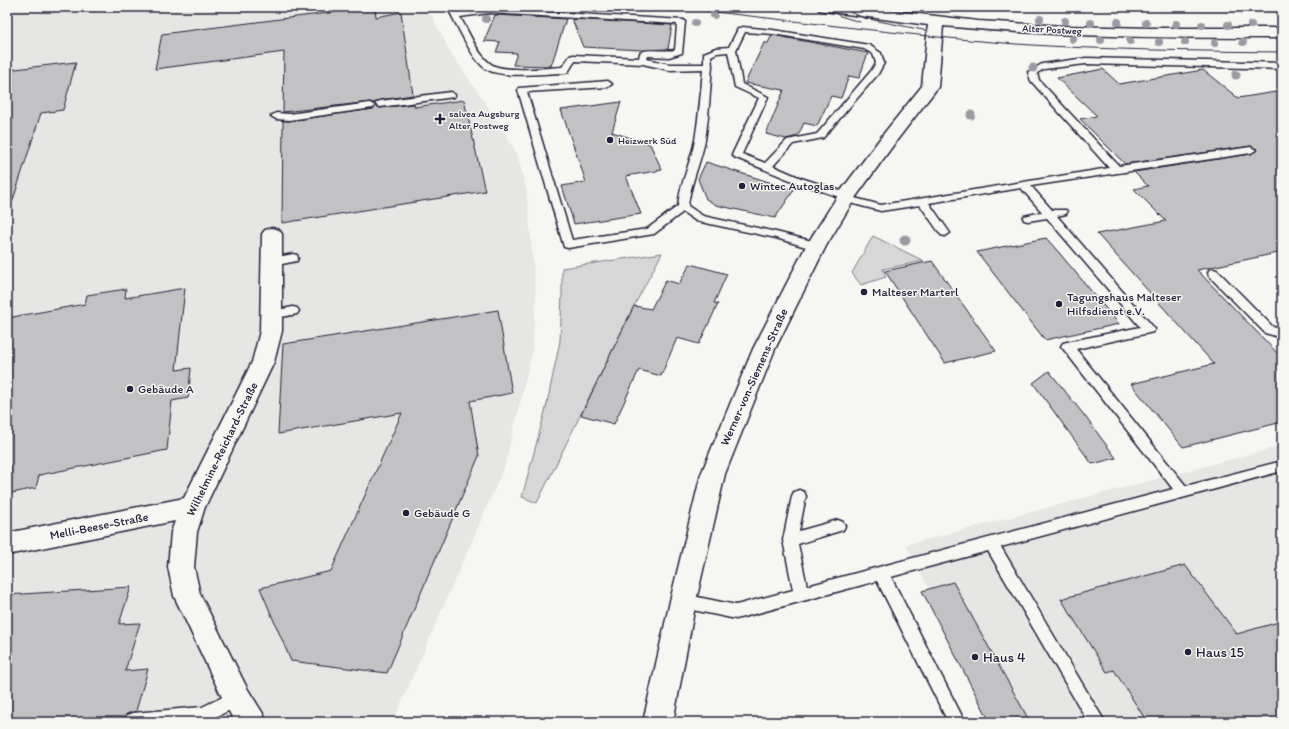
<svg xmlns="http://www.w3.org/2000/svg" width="1289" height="729" viewBox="0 0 1289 729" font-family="Itim,sans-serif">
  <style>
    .built { fill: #e6e6e4 }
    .green { fill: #d7d7d7; stroke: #7c7c89 }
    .building { fill: #c2c2c4; stroke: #22223b }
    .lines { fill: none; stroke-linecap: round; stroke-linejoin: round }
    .service-casing { stroke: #22223b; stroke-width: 3 }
    .minor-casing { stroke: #22223b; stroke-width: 3 }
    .tertiary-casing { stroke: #22223b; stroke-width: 3 }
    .service { fill: #f6f6f2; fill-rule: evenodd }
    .minor { fill: #f6f6f2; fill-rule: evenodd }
    .tertiary { fill: #f6f6f2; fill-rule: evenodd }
    .tram { stroke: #22223b; stroke-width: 1 }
    .tree { fill: #9a9aa3 }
    .poi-dot { fill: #22223b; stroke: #f6f6f2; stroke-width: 1.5 }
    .labels { text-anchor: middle; stroke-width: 3; stroke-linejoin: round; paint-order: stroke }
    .far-street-label { font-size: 10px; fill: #22223b; stroke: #f6f6f2 }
    .far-poi-label { font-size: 10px; fill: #22223b; stroke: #f6f6f2; text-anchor: start }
    .poi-label { font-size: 12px; fill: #22223b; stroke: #f6f6f2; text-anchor: start }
    .street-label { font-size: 12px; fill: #22223b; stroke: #f6f6f2 }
    .near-poi-label { font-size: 14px; fill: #22223b; stroke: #f6f6f2; text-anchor: start }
  </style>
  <rect width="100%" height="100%" fill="#f6f6f2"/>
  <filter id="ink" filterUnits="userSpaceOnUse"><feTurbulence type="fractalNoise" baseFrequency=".025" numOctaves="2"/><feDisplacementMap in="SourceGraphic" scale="8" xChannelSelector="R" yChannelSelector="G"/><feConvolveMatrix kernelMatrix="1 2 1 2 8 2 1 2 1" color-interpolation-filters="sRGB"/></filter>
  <g filter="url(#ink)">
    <path class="built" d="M7,7H427L451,53L493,114L517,154L527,192L536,297L532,353L505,465L393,722H7Z
      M976,7H1282V15L1264,14Z
      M1282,446V722H1000L906,545Z"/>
    <path class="green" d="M873,236L924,261L883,269L886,277L861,285L852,273Z
      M662,253L634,306L537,503L522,497L546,408L560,341L562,294V268Z"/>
    <path class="building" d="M375,7L376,17L401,12L413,95L380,100L374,103L370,102L283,112L284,52L155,69L162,34Z
      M495,15L566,19L551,66L513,65L517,53L496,52L500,42L484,41Z
      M572,19L672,25L668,49L642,50L583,47Z
      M772,35L868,53L859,78L849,76L841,98L831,96L817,126L804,123L798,136L786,139L766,134L784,90L745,83L764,43H768Z
      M76,62L63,110L41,113L12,203L7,202V70Z
      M1103,69L1119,84L1203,70L1238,98L1282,91V252L1197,270L1282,358V422L1183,447L1131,384L1214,364L1097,234L1166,221L1134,189L1148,186L1134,172L1251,154L1257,149L1251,146L1125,164L1080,119L1097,116L1057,78Z
      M464,100L485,191L282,223L283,121H289L373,109L376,106L380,108L414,104L415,107Z
      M621,102L612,132L650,144L662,170L626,176L641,214L574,224L562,186L586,182L561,110Z
      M706,162L794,190L775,218L716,205L706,199L698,179Z
      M1046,238L1055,248L1119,324L1045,340L977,252Z
      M932,261L996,351L945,363L885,271Z
      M690,264L727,274L714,303L718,304L699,344L677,338L661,376L639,370L614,424L581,415L634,306L651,309L666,280L679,284Z
      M185,288L176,370L191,368L188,398L172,401L167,450L39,475L36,488L7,494V318L85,304L87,295L126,289L125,298Z
      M498,310L512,393L470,401L479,456L387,673L291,661L260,588L331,571L402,413L278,434L283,344Z
      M1049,371L1084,415L1116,458L1092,464L1033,383Z
      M1185,565L1237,634L1282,621V722H1147L1114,670L1107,672L1061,599Z
      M953,582L1030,722H990L922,591Z
      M131,587L119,624L140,623L125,671L148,669L136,711L127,714L124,722H7V595Z"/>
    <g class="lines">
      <defs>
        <path id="service" d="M447,7H455L458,12L489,9L684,20L685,22L682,53L669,57L648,56L647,59L669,64H704V53L716,48L729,47L738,29L742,27L773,30L869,45L881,53L884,63L878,74L823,138L793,144L773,166L801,178L851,194V197L881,205L1109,168L1031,81L1028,72L1042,64L1086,58L1282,63V69L1086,64L1044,69L1037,73L1039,80L1119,166L1251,147L1256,150L1251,153L1031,186L1052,210H1066L1067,212L1066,214L1057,216L1155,329L1153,332L1149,333L1076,349L1186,486L1282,461V471L1001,547L1105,722H1088L988,551L891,577L965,722H948L877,581L736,619L683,608L678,606L676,601L678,596L683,594L736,605L793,590L783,540L792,496L794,492L799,490L804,492L806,496L799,531L838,520L843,522L845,526L843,530L798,544L807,586L1173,489L1061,346L1063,343L1067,342L1140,327L1047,218L1028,221L1024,220L1023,218L1024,216L1042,212L1021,188L929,203L950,233L945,236L941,235L920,205L881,211L842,201V198L795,182L734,157L732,155L759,98L735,87L728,52L717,53L711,56L712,66C710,90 709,116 705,140C701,162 690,184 688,206L703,216L776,232L820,243L821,246L820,249L816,250L776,238L696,221L683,212L654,234L568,248L564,247L518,90L519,88L608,81L612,84L608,87L527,92L572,240L647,229L678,206C680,183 691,162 695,140C699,116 701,92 703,69L669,70L643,64L575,61L568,72L565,73C546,73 502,79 486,69C472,60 456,22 447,7ZM489,13L677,24L675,50C665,52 646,48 640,53L639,58L573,55L570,56L562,67C547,68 503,73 491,64C477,54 469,32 460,17ZM745,32L773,34L864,49L873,54L876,63L871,71L817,134L787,140L765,163L742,154L768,97L742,84L736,50Z
          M451,92L455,95L454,97L380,107L375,104L380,101Z
          M370,103L375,106L373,108L289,120L276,119L271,116L276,113L289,114Z
          M293,254L297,255L298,258L297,261L272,266L268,265L267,262L268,259Z
          M1213,269L1217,270L1273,327L1282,330V338L1265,333L1209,276L1208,273L1209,270Z
          M293,307L297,308L299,311L297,314L271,319L267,318L265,315L267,312Z
          M237,690L243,692L245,698L243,704L205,722L125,721L127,715L133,713L202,707Z"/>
        <path id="minor" d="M272,228L279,230L282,234V331L274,362L205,507L197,532L194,567L200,594L247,688L262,712L267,722H235L227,708L174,596L168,567L171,532L175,521L7,555V533L184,498L252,362L260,331L262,234L265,230Z"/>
        <path id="tertiary" d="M817,7H860L978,21L1065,26L1152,28H1282V38C1169,38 1056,37 943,26L938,87L897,140L855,198L826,246L775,349L725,474L696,601L673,722H643L670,601L701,474L753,349L806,246L840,192L885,132L922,86L928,25L824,11L819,10Z"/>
      </defs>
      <use href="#service" class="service-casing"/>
      <use href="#minor" class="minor-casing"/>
      <use href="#tertiary" class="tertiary-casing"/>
      <use href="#service" class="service"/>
      <use href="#minor" class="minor"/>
      <use href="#tertiary" class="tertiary"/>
      <path class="tram" d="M668,7C784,19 900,35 1016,44C1104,50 1193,51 1282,52
        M825,7L840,16L860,22
        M839,7L864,18L928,31
        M734,10L766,7"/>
    </g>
    <g class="tree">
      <circle cx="714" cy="15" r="4"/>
      <circle cx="486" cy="19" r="4"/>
      <circle cx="1040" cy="19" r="4"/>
      <circle cx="1065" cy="21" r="4"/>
      <circle cx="1118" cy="22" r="4"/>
      <circle cx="695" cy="23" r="4"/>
      <circle cx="1091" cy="23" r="4"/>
      <circle cx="1146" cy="23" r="4"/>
      <circle cx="1176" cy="24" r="4"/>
      <circle cx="1202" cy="25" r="4"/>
      <circle cx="1228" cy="25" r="4"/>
      <circle cx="1251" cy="25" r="4"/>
      <circle cx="1073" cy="39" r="4"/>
      <circle cx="1101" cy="40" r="4"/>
      <circle cx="1130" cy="41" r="4"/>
      <circle cx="1159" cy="42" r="4"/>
      <circle cx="1185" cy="42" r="4"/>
      <circle cx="1243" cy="42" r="4"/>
      <circle cx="1215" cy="43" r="4"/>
      <circle cx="1033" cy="68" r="4.5"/>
      <circle cx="1236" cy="75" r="4.5"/>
      <circle cx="971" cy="115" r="4.5"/>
      <circle cx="905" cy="240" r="5.5"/>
    </g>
  </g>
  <g class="poi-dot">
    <path d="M438 113h4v4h4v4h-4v4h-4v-4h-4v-4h4z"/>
    <circle cx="610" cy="140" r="4"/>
    <circle cx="742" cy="186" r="4"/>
    <circle cx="864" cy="292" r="4"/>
    <circle cx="1059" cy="304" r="4"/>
    <circle cx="130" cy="389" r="4"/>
    <circle cx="406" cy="513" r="4"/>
    <circle cx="1188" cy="652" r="4"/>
    <circle cx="975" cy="657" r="4"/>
  </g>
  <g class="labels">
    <g class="far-street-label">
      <text transform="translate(1052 29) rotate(3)" y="4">Alter Postweg</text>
    </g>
    <g class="far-poi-label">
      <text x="449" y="117">salvea Augsburg<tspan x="449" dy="12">Alter Postweg</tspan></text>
      <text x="618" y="144">Heizwerk Süd</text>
    </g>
    <g class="poi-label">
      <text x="750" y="190">Wintec Autoglas</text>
      <text x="872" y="296">Malteser Marterl</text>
      <text x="1067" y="301">Tagungshaus Malteser<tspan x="1067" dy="14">Hilfsdienst e.V.</tspan></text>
      <text x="138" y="393">Gebäude A</text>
      <text x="414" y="517">Gebäude G</text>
    </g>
    <g class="street-label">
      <text transform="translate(754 377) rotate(-66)" y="4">Werner-von-Siemens-Straße</text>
      <text transform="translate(222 449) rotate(-64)" y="4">Wilhelmine-Reichard-Straße</text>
      <text transform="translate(99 526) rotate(-11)" y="4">Melli-Beese-Straße</text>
    </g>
    <g class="near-poi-label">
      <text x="1196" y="657">Haus 15</text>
      <text x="983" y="662">Haus 4</text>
    </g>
  </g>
  <rect width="1289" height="729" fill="none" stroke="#f6f6f2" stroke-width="24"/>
  <rect x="12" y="12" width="1265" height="705" fill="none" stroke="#22223b" stroke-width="1.5" filter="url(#ink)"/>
</svg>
